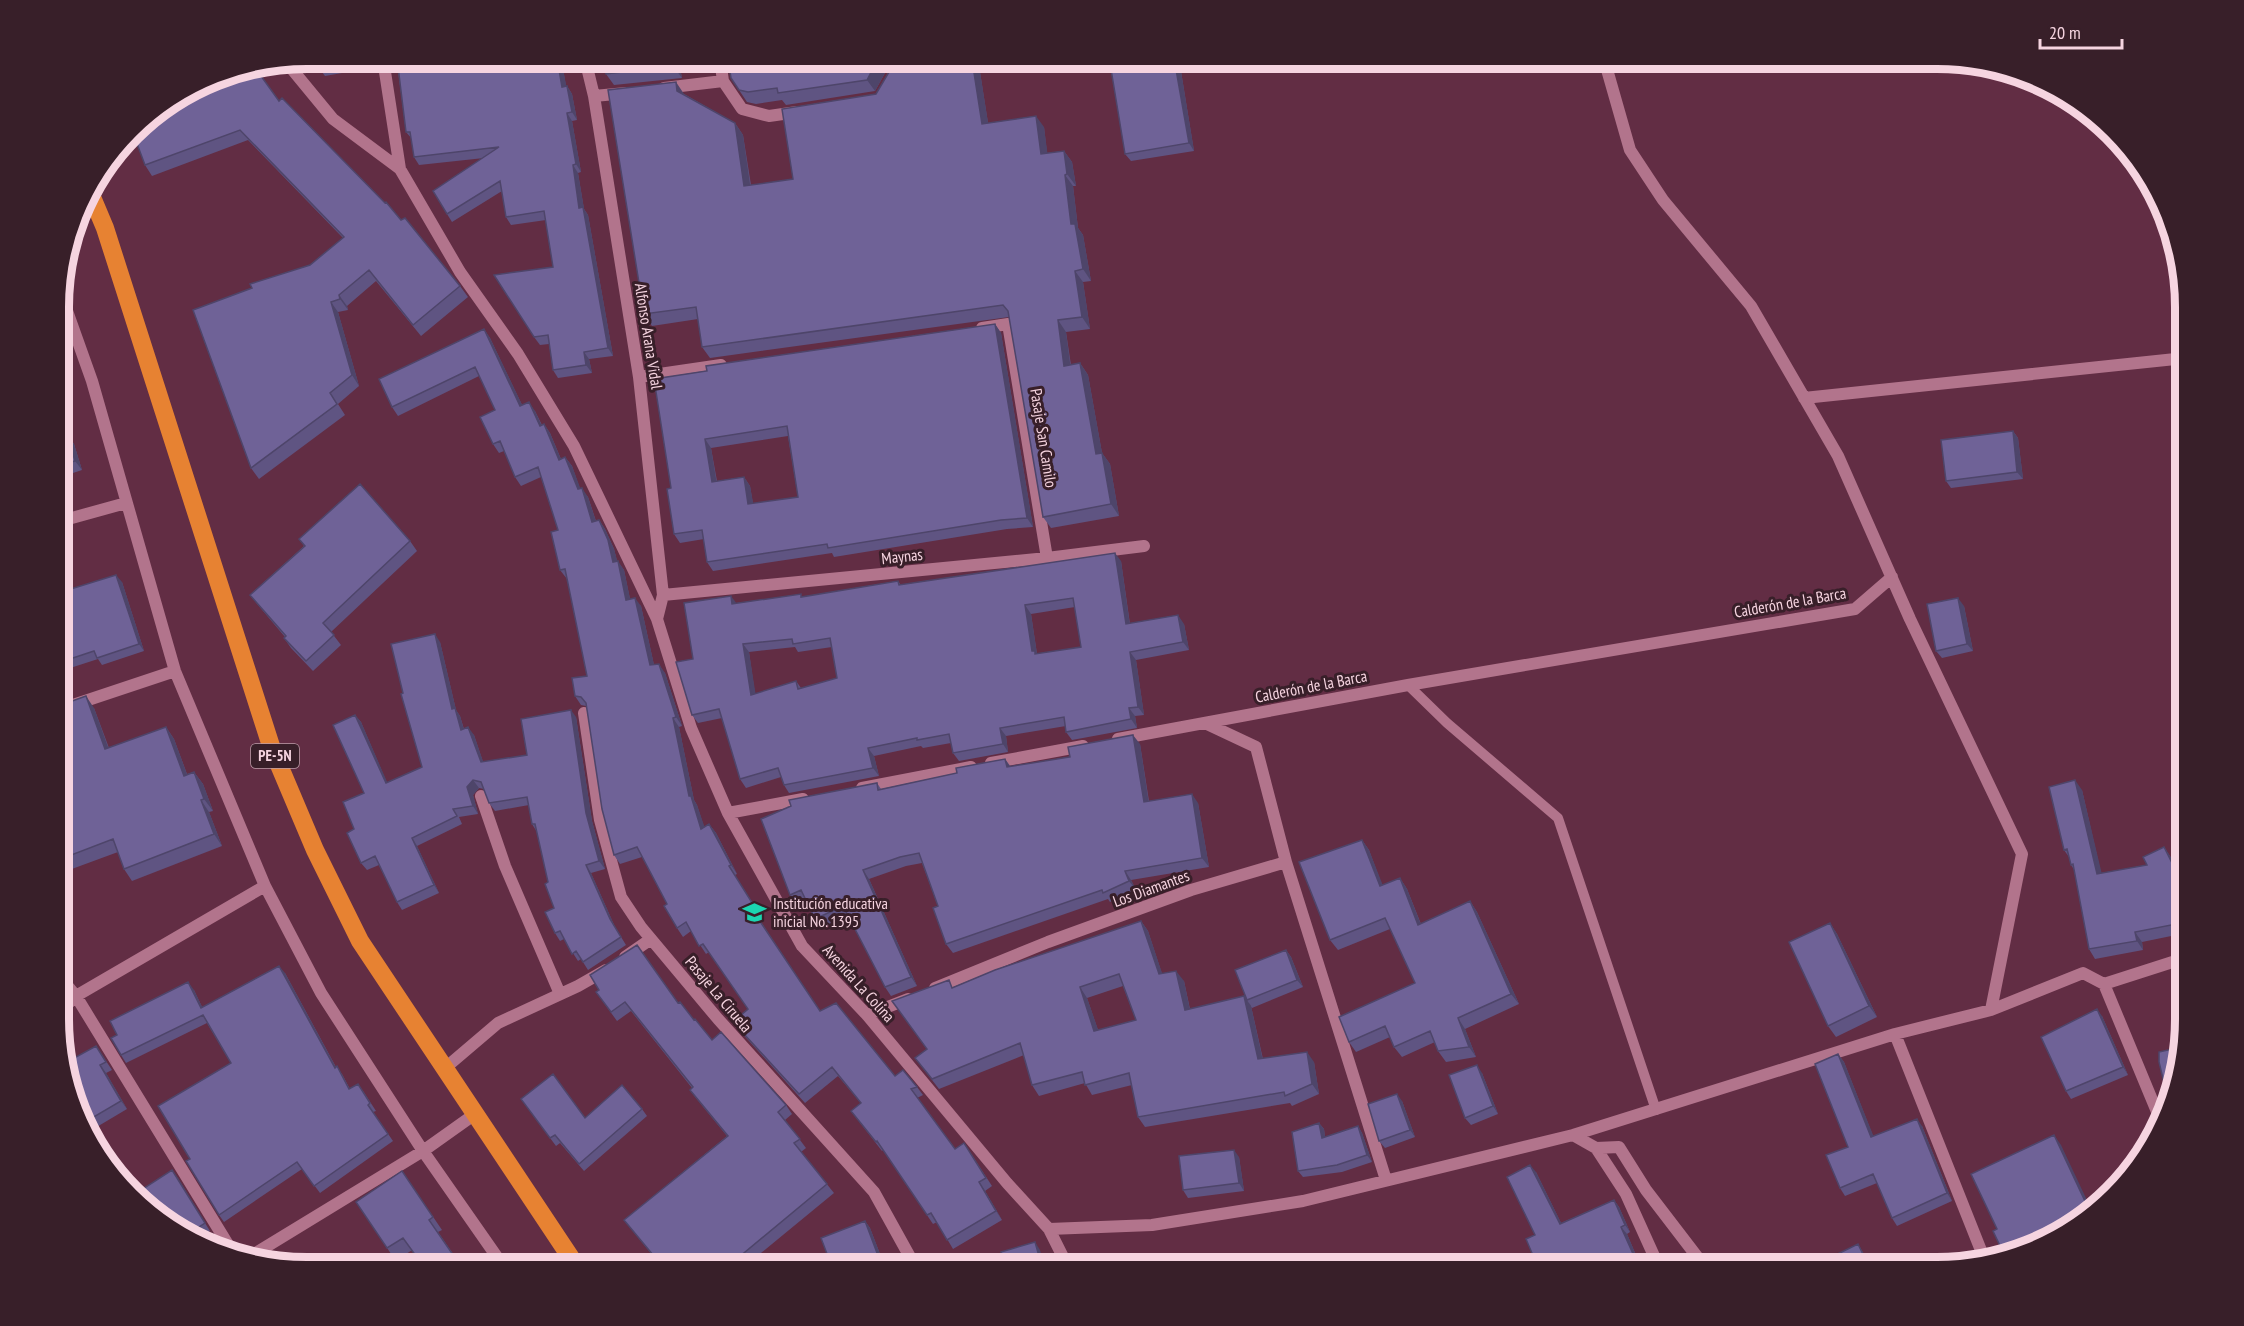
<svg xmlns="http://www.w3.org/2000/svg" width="2244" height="1326" viewBox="0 0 2244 1326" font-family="'PT Sans Narrow',sans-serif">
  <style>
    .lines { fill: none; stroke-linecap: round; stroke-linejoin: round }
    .lane { stroke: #b2748c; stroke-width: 10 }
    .street { stroke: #b2748c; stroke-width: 12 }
    .highway { stroke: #e78232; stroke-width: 18 }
    .wall { fill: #5f5482; fill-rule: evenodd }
    .shaded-wall { fill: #4e456a }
    .building { fill: #6f6297; stroke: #4e456a; stroke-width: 1.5; fill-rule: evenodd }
    .labels { text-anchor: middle; stroke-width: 6; stroke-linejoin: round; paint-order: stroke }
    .shield { fill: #381f29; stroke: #bd9ea9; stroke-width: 1.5 }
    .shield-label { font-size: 15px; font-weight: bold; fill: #f6d4e0 }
    .street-label { font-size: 16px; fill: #f6d4e0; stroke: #381f29 }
    .poi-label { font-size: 16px; fill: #f6d4e0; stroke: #381f29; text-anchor: start }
    .rim { fill: none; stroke: #f6d4e0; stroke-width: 8 }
  </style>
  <rect width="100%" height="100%" fill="#622d44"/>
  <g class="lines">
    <path class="lane" d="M1408,685L1447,723L1558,818L1656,1110"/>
    <path class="street" d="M383,59L400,169
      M585,59L594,96L639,377L663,595L657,619
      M720,59L723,81L742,109L769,116L797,112
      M1604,59L1630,150L1663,200L1751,306L1838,456L1910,619L2022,854L1991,1010
      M286,62L333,119L400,169L460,272L518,354L574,446L657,619L691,728L728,813L802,946L867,1015L1007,1183L1049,1229L1068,1267
      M664,88L723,81
      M594,96L626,93
      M61,294L92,381L175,671L265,886L321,993L423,1151L504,1267
      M982,328L1008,324L1047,558
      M639,377L721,365
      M1804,398L2185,358
      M61,521L126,503
      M663,595L1047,558L1144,546
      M61,709L175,671
      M584,713L600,820L621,897L641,927L718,1019L874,1192L910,1257
      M1118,739L1408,685L1855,609L1892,577
      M991,763L1083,746
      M862,788L971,767
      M481,796L505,866L560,994
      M728,813L803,799
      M1286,862L1386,1180
      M625,957L651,939
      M61,978L76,996L235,1256
      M2104,984L2185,958
      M935,988L1048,942L1191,890L1286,862L1256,747L1205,723
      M61,1010L76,996L265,886
      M867,1015L908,999
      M1895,1034L1984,1258
      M444,1069L498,1023L578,986L606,970
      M1573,1135L1596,1148L1619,1147L1646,1190L1705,1267
      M1596,1148L1626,1194L1659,1267
      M1049,1229L1152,1225L1303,1201L1573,1135L1895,1034L1991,1010L2083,973L2104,984L2160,1119
      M246,1259L423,1151L475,1114"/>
    <path class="highway" d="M89,190L105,228L271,746L315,850L360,941L577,1267"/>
  </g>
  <path class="wall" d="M375,58L376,67L325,76L319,68Z
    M388,58H561L566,86H567L572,94L577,120L572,121L581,172L578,173L584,209L588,215L613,356L589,359L592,373L558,378L553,370L549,344L540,345L534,337L553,267L546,220L511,225L506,217L502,191L452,222L447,214L484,158L419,165L414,157L412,139L406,132L397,63L392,64Z
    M604,58H712V63L680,68L682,78L614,85L606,74Z
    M727,58H886L885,73L875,91L786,105L782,100L756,104L747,102L731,78Z
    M893,58H1059V61L980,72L988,123L1044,127L1047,153L1064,151L1072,162L1076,186H1073L1078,228L1083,235L1091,281L1083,282L1090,329L1066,332L1071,365L1080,363L1088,375L1102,453L1110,464L1119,516L1051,528L1043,517L1009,317L710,358L702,347L698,319L652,326L644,314L684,94L735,123L743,135L751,185L793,179L876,94L892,67Z
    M1179,59L1194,151L1131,161L1125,154Z
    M279,101L401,220L460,286L468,297L421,336L376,281L347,306L348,310L338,312L359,386L338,404L345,415L259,479L251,468L252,288L310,265L343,238L248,140L152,176L145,165Z
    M995,324L1001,333L1033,527L1007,529L834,557L832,553L713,571L707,562L704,539L680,543L674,534L671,488L654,379ZM788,436L798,497L753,504L750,486L744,477L717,481L711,448Z
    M484,329L490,338L522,405L535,411L542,425L544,424L550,433L561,459L565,457L572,466L580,489L588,497L596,521L599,520L605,529L614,549L617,561L624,570L630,599L641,606L654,665L665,673L682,726L679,727L694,800L697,805L704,827L709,824L716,833L737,874L735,875L762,918L759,919L820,1011L895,1076L917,1087L923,1095L917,1098L955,1149L964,1143L992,1186L985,1191L1002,1220L953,1249L937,1222L933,1224L883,1150L882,1151L851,1111L861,1103L838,1076L805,1103L740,1031L733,1022L748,1009L709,952L706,954L691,931L683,937L677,928L667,904L642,857L620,864L614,855L586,706L581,705L575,696L587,676L567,579L560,570L558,530L541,477L521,486L515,477L504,451L499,453L493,444L495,410L479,376L398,416L392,407Z
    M61,349L72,389L61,393Z
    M2013,431L2018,438L2023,479L1951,488L1946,481Z
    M67,434L74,444L82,470L61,477V436Z
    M299,539L410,541L417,551L331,632L341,645L313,671L291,648L284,638L285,637L258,605L250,595L304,546Z
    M1121,561L1130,624H1184L1189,650L1136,660L1144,715L1135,716L1137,728L1072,740L1066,732V726L1006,736L1008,752L959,761L953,753L951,743L923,748L921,746L874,756L879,776L789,793L784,785L781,777L746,788L740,779L722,718L698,723L692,715L693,659L736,603L802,597L898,581L901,585ZM1075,607L1081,647L1037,654L1031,614ZM795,647L798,652L832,647L837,678L801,688L796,681L755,694L749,652Z
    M122,582L144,651L102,665L98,659L61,671V592Z
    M1964,606L1973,651L1942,658L1936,651Z
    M440,642L456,710L460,716L464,729L474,735L483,762L527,755L576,717L592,821L605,869L591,873L615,927L626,945L588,970L581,959L578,961L564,939L560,941L555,933L554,908L537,832L532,824L529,805L495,811L489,803L484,789L479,788L473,795L478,814L459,817L462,824L417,846L439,893L402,910L397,902L379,865L367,870L361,863L354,829L364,793L355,715L361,722L387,783L422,767L403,693Z
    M61,705L94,708L109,748L166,727L174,739L187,774L194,772L203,784L213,811L209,812L222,846L132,881L124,869L118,852L61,873Z
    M1140,744L1149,801L1198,803L1209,867L1131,880L1136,890L1110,902L1108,899L953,953L946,944L938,906L922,863L906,866L869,879L917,986L891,996L885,987L848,916L821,928L815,919L806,900L796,904L790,895L877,783L881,789L957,773L1005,759L1011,767Z
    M2082,790L2101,873L2147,865L2164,847L2170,856L2181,878L2185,876V939L2181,934L2142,942L2143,950L2095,959L2089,949L2075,871L2071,865L2069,857L2064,850Z
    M1362,840L1369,850L1382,885L1400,878L1407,889L1421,924L1470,901L1477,912L1519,1004L1465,1029L1476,1057L1446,1062L1438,1051L1435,1042L1402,1057L1394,1047L1390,1037L1356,1052L1349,1042L1415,983L1390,929L1338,950L1330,940Z
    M1141,921L1148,931L1162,974L1184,981L1190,1009L1244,996L1251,1006L1263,1059L1314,1062L1319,1094L1292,1106L1290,1103L1145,1127L1138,1117L1132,1085L1092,1095L1085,1083L1039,1096L1032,1085L1024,1055L939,1089L915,1058L927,1049L954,987ZM1123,986L1136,1020L1098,1030L1087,998Z
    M1830,923L1837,934L1877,1017L1836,1037L1828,1026Z
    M1286,950L1291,957L1303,987L1252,1008L1247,1000Z
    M285,973L336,1067L342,1074L350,1089L363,1091L376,1111L373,1112L393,1141L320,1193L302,1169L224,1222L219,1215L190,1159L231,1063L207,1023L126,1063L121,1055L194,990L202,1007Z
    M596,992L678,1003L712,1040L786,1105L792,1114L785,1120L806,1148L801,1152L834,1193L744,1267H759H662L624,1220L727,1136L696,1098L690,1090L692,1088L631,1011L617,1021Z
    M2102,1016L2128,1075L2071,1099L2066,1091Z
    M96,1046L112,1070L106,1073L127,1109L90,1131L65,1063Z
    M1838,1054L1844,1062L1873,1136L1922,1126L1952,1201L1897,1226L1892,1218L1877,1183L1845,1196L1840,1188L1848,1147Z
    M1482,1073L1498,1114L1471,1125L1465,1118Z
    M521,1099L585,1118L642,1109L647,1116L584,1171L560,1143L556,1146Z
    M1402,1101L1415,1137L1385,1148L1379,1141Z
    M1319,1123L1324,1129L1325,1137L1358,1126L1362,1133L1372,1162L1342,1172L1303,1177L1298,1171Z
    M1239,1157L1244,1191L1188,1198L1183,1190Z
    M172,1170L210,1231L202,1237L182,1234Z
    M402,1171L442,1230L438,1232L462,1267H424L412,1250L396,1261L387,1248Z
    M1536,1172L1561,1223L1614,1200L1619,1207L1630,1232L1627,1234L1641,1267H1558V1265L1553,1267H1539L1537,1265L1535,1235Z
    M865,1221L870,1228L885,1267H832Z"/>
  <path class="shaded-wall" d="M370,58H375L376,67L370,59Z
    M557,58H561L568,95L562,87Z
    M672,58H674L680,68L682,78L673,66Z
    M877,58H886L885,73L875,91L867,80Z
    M1174,58L1179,59L1194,151L1189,143Z
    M972,60L980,72L990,135L982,124Z
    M676,82L684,94L685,102L677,91Z
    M567,86L572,94L577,120L572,112Z
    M567,113L572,121L581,172L576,164Z
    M1036,116L1044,127L1049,165L1041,154Z
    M735,123L743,135L752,198L744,186Z
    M1064,151L1072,162L1076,186L1067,174Z
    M573,165L578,173L584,209L588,215L613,356L608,348L579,208Z
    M1065,175L1073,186L1078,228L1083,235L1091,281L1083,269L1071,224Z
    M1075,271L1083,282L1090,329L1082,317Z
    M339,295L347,306L348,310L340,299Z
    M331,302L338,312L359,386L352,375Z
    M1058,320L1066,332L1072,378L1064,366Z
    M995,324L1001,333L1033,527L1027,518Z
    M484,329L490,338L527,415L520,406Z
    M61,349L72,389L66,380L61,363Z
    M584,352L589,359L592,373L586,365Z
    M1080,363L1088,375L1102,453L1110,464L1119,516L1111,504L1096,454Z
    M529,402L535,411L546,435L540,426Z
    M544,424L550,433L565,469L559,460Z
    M2013,431L2018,438L2023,479L2017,472Z
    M67,434L74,444L82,470L75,461Z
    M705,439L711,448L718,491L712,482Z
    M565,457L572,466L584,498L578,489Z
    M744,477L750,486L755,513L748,504Z
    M582,488L588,497L599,531L592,522Z
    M599,520L605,529L614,549L620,571L613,562Z
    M1115,553L1121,561L1131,633L1126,624Z
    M618,561L624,570L632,608L626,600Z
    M116,575L122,582L144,651L139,644Z
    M731,596L737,604H732Z
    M635,598L641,606L656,674L650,665Z
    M1958,598L1964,606L1973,651L1967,644Z
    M1025,605L1031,614L1037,654L1041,659L1032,651Z
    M1178,615L1184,624L1189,650L1183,642Z
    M435,634L440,642L456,710L460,716L466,737L461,730L452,709Z
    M743,644L749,652L757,703L751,695Z
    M1130,652L1136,660L1144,715L1138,707Z
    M659,664L665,673L682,726L676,717Z
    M86,696L94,708L113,761L105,749Z
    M1129,708L1135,716L1137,728L1131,719Z
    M571,710L576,717L592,821L605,869L599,861L586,813Z
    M355,715L361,722L391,791L386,783Z
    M673,718L679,727L694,800L697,805L708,837L701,829L689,796Z
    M166,727L174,739L192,788L184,776Z
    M468,727L474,735L486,770L481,762Z
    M1000,728L1006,736L1008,752L1003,744Z
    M1133,735L1140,744L1150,811L1144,802Z
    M868,748L874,756L879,776L873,768Z
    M1005,759L1011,768L1007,767Z
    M194,772L203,784L213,811L204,799Z
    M473,780L479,788L473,795L478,814L473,806L467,787Z
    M2075,780L2082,790L2104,883L2097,874Z
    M1192,794L1198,803L1209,867L1202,858Z
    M201,800L209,812L222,846L214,834Z
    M709,824L716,833L737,874L731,865Z
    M412,838L417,846L439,893L434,885Z
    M1362,840L1369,850L1387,896L1380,886Z
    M2164,847L2170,856L2185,885L2180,879Z
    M586,865L591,873L615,927L626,945L610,919Z
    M863,870L869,879L917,986L911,977Z
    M1125,871L1131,880L1136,890L1129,881Z
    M1400,878L1407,889L1425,935L1418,925Z
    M1470,901L1477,912L1519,1004L1511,994Z
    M1141,921L1148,931L1166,985L1159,974Z
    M1830,923L1837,934L1877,1017L1869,1006Z
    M2135,932L2142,942L2143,950L2137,941Z
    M1286,950L1291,957L1303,987L1297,980Z
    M279,966L285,973L340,1075L335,1068Z
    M1176,971L1184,981L1192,1020L1185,1010Z
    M188,982L194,990L206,1015L201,1008Z
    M1080,987L1087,998L1102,1041L1094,1031Z
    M1244,996L1251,1006L1265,1070L1258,1059Z
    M2097,1009L2102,1016L2128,1075L2123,1067Z
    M1458,1018L1465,1029L1476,1057L1469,1047Z
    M1307,1052L1314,1062L1319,1094L1312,1084Z
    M1838,1054L1844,1062L1877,1145L1871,1137Z
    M100,1065L106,1073L127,1109L121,1101Z
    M1477,1065L1482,1073L1498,1114L1493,1106Z
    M1397,1094L1402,1101L1415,1137L1410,1130Z
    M1917,1119L1922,1126L1952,1201L1947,1193Z
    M1319,1123L1324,1129L1326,1144L1322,1138Z
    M1358,1126L1362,1133L1372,1162L1367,1155Z
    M2054,1135L2061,1145L2092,1211L2090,1212Z
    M1234,1150L1239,1157L1244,1191L1239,1183Z
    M1530,1165L1536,1172L1565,1231L1560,1224Z
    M172,1170L178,1178L210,1231L205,1223Z
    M979,1182L985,1191L1002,1220L996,1211Z
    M1614,1200L1619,1207L1630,1232L1625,1225Z
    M865,1221L870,1228L885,1267L880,1261Z
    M1621,1227L1627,1234L1641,1267H1640L1638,1265Z
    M1035,1242L1040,1250L1045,1267H1042Z
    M1858,1244L1863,1252L1870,1267H1869Z"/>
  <path class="building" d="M317,58H370V59L319,68Z
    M397,58H557L562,87L567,86L572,112L567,113L576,164L573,165L579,208L583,207L608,348L584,352L586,365L553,370L548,335L534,337L494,275L553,267L544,211L506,217L500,181L447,214L433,191L499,147L414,157L410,132H406Z
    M604,58H672L673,66L606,74Z
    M728,58H877V61L867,80L778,93L777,88L748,92L739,90L731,78Z
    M893,58H985L972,60L982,124L1036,116L1041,154L1064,151L1067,174L1065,175L1071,224H1075L1083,269L1075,271L1082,317L1058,320L1064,366L1080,363L1096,454L1102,453L1111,504L1043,517L1008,311L1003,305L702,347L696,307L644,314L608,90L676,82L677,91L735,123L744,186L793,179L782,109L876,94L892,67Z
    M1134,58H1174L1189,143L1125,154L1110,63Z
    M256,69L279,101L282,98L385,203L386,202L401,220L405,218L460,286L413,325L369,270L339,295L340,299L331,302L352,375L330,393L337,404L251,468L193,310L252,288L250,284L310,265L344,237L240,130L145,165L133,133L143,120L212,77Z
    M995,324L1027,518L1001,520L828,548L827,544L707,562L702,530L674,534L667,489L671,488L654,379L707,371L706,366ZM787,426L798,497L748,504L744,477L712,482L705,439Z
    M484,329L520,406L529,402L540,426L544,424L559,460L565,457L578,489L582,488L592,522L599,520L608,540L613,562L618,561L626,600L635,598L650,665L659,664L676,717L673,718L689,796H691L701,829L709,824L731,865L729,866L756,909L753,911L820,1011L836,1003L895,1076L903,1070L917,1087L911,1089L955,1149L964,1143L986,1178L979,1182L996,1211L947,1240L931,1213L927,1215L877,1141L876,1142L851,1111L861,1103L832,1067L799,1094L733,1022L748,1009L703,944L699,946L686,922L677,928L664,906L667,904L637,847L614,855L602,809L586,703L581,697L575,696L572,678L587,676L565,569L560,570L551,532L558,530L538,467L515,477L500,441L493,444L480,417L495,410L475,367L392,407L379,379Z
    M61,363L66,380L61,381Z
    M2013,431L2017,472L1946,481L1941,440Z
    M67,434L75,461L61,465V436Z
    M360,484L410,541L323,623L334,635L306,661L284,638L286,636L250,595L305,546L299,539Z
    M1115,553L1126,624L1178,615L1183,642L1130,652L1138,707L1129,708L1131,719L1066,732L1064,717L1000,728L1003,744L953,753L949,734L917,740V738L868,748L873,768L784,785L778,768L740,779L719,709L692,715L676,662L693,659L684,603L731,596L732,604L801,594V597L898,581L899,585ZM1073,598L1081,647L1035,654V651H1032L1025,605ZM830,638L837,678L798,689L796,681L751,695L743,644L792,639L793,644Z
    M116,575L139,644L97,658L94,651L61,662V592Z
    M1958,598L1967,644L1936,651L1927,604Z
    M435,634L452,709L455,708L461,730L468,727L481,762L527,755L521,719L571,710L586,813L599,861L586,865L610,919L621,937L583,962L576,951L572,954L560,931L555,933L545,912L554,908L545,884L548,882L535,824H532L527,797L489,803L481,782L473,780L467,787L473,806L453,809L457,816L412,838L434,885L397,902L375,856L361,863L347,833L354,829L343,802L364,793L333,725L355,715L386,783L422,767L401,694L403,693L391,644Z
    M86,696L105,749L166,727L184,776L194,772L204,799L201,800L214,834L124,869L113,839L61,859V705Z
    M1133,735L1144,802L1192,794L1202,858L1125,871L1129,881L1103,893L1102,890L946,944L933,908L938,906L919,853L900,857L863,870L911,977L885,987L843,906L815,919L801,890L790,895L761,819L791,806L789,800L877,783L878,790L957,773L956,768L1005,759L1007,767L1070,757L1068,747Z
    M2075,780L2097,874L2147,865L2143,857L2164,847L2180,879L2185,876V927L2179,930L2176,924L2135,932L2137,941L2089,949L2073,864L2071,865L2067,849L2064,850L2049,787Z
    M1362,840L1380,886L1400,878L1418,925L1470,901L1511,994L1458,1018L1469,1047L1438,1051L1430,1031L1394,1047L1385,1026L1349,1042L1339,1017L1415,983L1385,918L1330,940L1299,862Z
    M1141,921L1159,974L1176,971L1185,1010L1244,996L1258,1059L1307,1052L1312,1084L1285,1096L1284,1092L1138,1117L1129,1073L1085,1085L1082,1072L1032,1085L1020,1043L932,1079L915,1058L927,1049L892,1001L949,980L952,988L995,970ZM1119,974L1136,1020L1094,1031L1080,987Z
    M1830,923L1869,1006L1828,1026L1789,942Z
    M637,945L678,1003L680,1002L694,1020L695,1019L712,1040L721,1032L786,1105L778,1112L800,1139L794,1143L827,1184L727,1267H663L624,1220L728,1136L690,1090L693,1087L625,1002L611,1012L596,992L599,990L590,975Z
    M1286,950L1297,980L1247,1000L1235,970Z
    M279,966L335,1068L337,1066L349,1089L358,1084L370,1103L368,1105L388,1134L314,1186L297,1162L219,1215L186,1161L190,1159L158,1106L231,1063L203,1015L121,1055L111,1038L117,1035L110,1021L188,982L201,1008Z
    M2097,1009L2123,1067L2066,1091L2041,1037Z
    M96,1046L106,1062L100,1065L121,1101L87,1121L65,1063Z
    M2181,1047L2167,1095L2159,1062V1052Z
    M1838,1054L1871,1137L1917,1119L1947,1193L1892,1218L1873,1174L1840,1188L1826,1155L1848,1147L1815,1064Z
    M1477,1065L1493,1106L1465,1118L1449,1075Z
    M553,1074L585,1118L622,1085L642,1109L579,1164L555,1135L550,1138L521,1099Z
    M1397,1094L1410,1130L1379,1141L1368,1104Z
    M1319,1123L1322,1138L1358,1126L1367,1155L1337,1165L1298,1171L1292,1132Z
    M2054,1135L2090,1212L2062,1234L2003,1252L1993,1231L1997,1229L1971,1174Z
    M1234,1150L1239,1183L1183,1190L1179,1156Z
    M1530,1165L1560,1224L1614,1200L1625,1225L1621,1227L1638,1265L1634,1267H1558L1554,1257L1537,1265L1526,1239L1535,1235L1507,1177Z
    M172,1170L205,1223L196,1229L207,1244L182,1234L138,1192Z
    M402,1171L433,1217L429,1220L460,1265L456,1267H424L403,1238L387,1248L356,1202Z
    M865,1221L880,1261L864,1267H832L821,1238Z
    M1035,1242L1042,1267H1006L1001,1252Z
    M1858,1244L1869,1267H1811Z
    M755,1263L759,1267H743Z"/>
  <defs>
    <symbol id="school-bare" viewBox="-9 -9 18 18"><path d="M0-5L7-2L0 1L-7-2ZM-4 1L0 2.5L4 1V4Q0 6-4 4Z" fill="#1bd5b1" stroke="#381f29" stroke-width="2.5" paint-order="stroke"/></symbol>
  </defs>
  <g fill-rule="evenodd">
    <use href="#school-bare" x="738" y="896" width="33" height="33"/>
  </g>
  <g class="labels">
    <rect class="shield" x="251" y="744" width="48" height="24" rx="4.5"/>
    <g class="shield-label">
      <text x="275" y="761">PE-5N</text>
    </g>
    <g class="street-label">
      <text transform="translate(649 336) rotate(81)" y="6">Alfonso Arana Vidal</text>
      <text transform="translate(1044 438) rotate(81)" y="6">Pasaje San Camilo</text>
      <text transform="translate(902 556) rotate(-6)" y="6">Maynas</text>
      <text transform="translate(1790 602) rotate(-10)" y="6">Calderón de la Barca</text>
      <text transform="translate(1311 686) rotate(-11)" y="6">Calderón de la Barca</text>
      <text transform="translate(1151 888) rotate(-20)" y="6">Los Diamantes</text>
      <text transform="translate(859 983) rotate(48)" y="6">Avenida La Colina</text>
      <text transform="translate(719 994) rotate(50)" y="6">Pasaje La Ciruela</text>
    </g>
    <g class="poi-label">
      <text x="773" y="909">Institución educativa<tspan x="773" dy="18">inicial No. 1395</tspan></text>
    </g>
  </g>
  <path d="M0 0H2244V1326H0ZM307 69H1937A238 238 0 0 1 2175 307V1019A238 238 0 0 1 1937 1257H307A238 238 0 0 1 69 1019V307A238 238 0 0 1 307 69Z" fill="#381f29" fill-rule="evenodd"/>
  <path class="rim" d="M307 69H1937A238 238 0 0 1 2175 307V1019A238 238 0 0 1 1937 1257H307A238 238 0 0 1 69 1019V307A238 238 0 0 1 307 69Z"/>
  <path d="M2040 39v9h82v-9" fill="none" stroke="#f6d4e0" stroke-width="3"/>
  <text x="2049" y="39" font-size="18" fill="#f6d4e0" stroke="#381f29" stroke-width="4.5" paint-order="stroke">20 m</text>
</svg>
